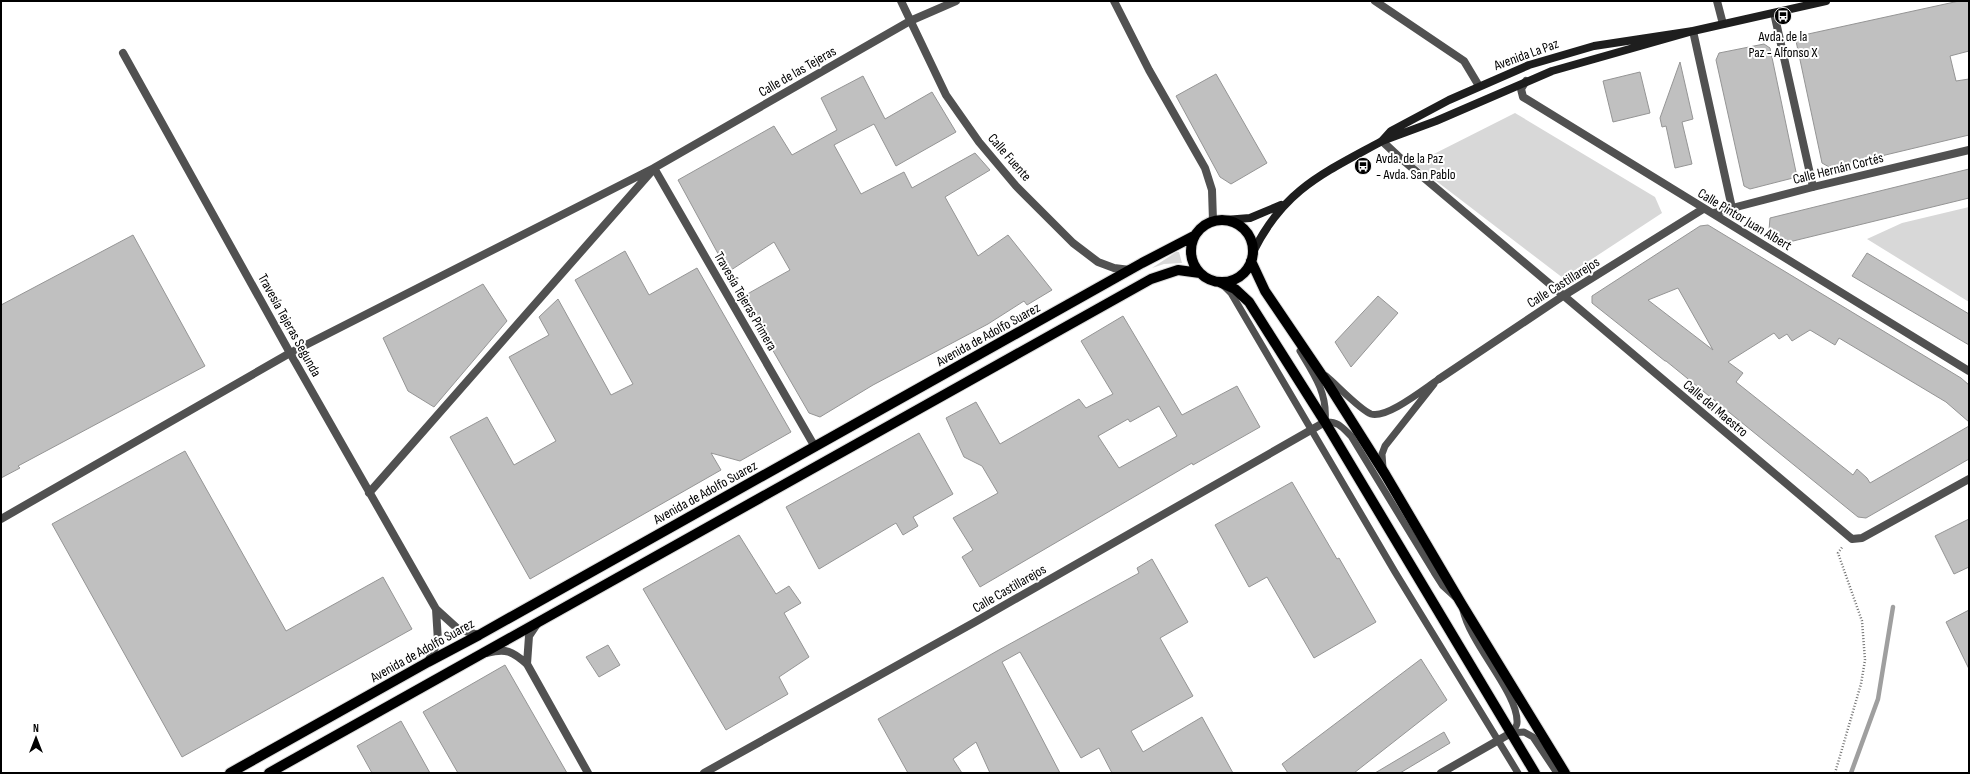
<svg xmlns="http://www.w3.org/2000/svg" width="1970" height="774" viewBox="0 0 1970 774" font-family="'Sofia Sans Condensed',sans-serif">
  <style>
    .green { fill: #d8d8d8 }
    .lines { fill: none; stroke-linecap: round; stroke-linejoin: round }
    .stream { stroke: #9f9f9f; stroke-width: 4.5 }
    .building { fill: #c0c0c0; stroke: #959595; fill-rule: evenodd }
    .primary-casing { stroke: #dbdbdb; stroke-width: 12 }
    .path { stroke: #737373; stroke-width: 2.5; stroke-dasharray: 1 2; stroke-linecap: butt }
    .service { stroke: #515151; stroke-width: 7 }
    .minor { stroke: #515151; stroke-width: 8 }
    .secondary { stroke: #1e1e1e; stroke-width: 8 }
    .primary { stroke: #000; stroke-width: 10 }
    .labels { text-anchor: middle; stroke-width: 4; stroke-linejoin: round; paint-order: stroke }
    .poi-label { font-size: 14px; fill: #000; stroke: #fff }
    .street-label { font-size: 14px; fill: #000; stroke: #fff }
  </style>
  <rect width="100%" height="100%" fill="#fff"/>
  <path class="green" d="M1515,113L1655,197L1662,213L1563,278L1414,164Z
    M1969,207V302L1867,239L1902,223Z
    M1176,252H1179L1182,263L1164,264L1152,268Z"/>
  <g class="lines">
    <path class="stream" d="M1851,773L1878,699L1893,607"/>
  </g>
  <path class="building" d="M1959,1H1969V51L1950,56L1956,81L1969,79V135L1831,168L1822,163L1796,41L1799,36Z
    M1764,44L1770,48L1796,172L1793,178L1750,189L1744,186L1716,60L1719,53Z
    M1680,62L1693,119L1682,122L1692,164L1675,168L1666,126L1662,127L1660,118Z
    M1640,72L1650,113L1613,122L1603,81Z
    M1216,74L1267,163L1231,184L1220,177L1176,96Z
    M863,76L885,119L932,92L956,132L896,166L874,124L834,145L861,194L904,172L912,188L975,153L990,170L945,197L978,256L1008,235L1052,290L1027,305L1024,301L988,324L873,385L820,417L809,413L742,297L790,270L774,242L728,272L678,180L774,126L792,155L837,130L821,98Z
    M1969,169V198L1789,242L1769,230L1770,218Z
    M1708,225L1961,378L1969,385V422L1946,402L1839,338L1835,345L1810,330L1792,341L1787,334L1779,339L1774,333L1728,362L1743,373L1736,382L1853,475L1857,469L1867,478L1870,483L1969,426V459L1866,518L1858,517L1666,361H1665L1592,303V296L1700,226ZM1678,288L1713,350L1648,300Z
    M133,235L205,366L18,466L20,468L1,478V305Z
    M625,251L649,295L697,268L791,432L740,461L711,453L721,470L530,579L450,437L487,417L514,465L556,441L509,357L549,335L539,317L558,299L611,395L633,384L575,280Z
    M1867,253L1969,314V345L1852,276Z
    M483,284L507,321L434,407L408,391L383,338Z
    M1378,296L1398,313L1351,367L1335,342Z
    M1123,316L1182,415L1237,386L1260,427L1193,465L1192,463L980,587L962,557L973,550L953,518L998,493L982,466L964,457L946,418L976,402L1000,444L1079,399L1086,408L1113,394L1081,341ZM1159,406L1177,436L1119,468L1098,436L1128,419L1130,422Z
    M919,433L953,494L913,517L918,526L903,535L896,523L819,569L786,507Z
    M185,451L286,631L383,577L412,629L182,757L52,524Z
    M1292,482L1337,559L1339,558L1376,622L1314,658L1267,577L1249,587L1215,525Z
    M1969,519V567L1954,574L1935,536Z
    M739,535L776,594L789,586L801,603L784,613L809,657L779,677L788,694L726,730L643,589Z
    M1152,559L1188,622L1160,638L1193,696L1131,731L1143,752L1202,717L1233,773H1112L1099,748L1081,758L1020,652L1002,662L1060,773H990L976,742L953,759L962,773H908L878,719L997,651L1139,573L1137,568Z
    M1969,610V669L1946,622Z
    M608,645L620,665L599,677L586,657Z
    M1421,659L1447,700L1354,773H1288L1282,764Z
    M505,665L567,773H458L423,712Z
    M401,721L430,773H372L357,746Z
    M1444,732L1450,743L1400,773H1375Z"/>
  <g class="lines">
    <defs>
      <path id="primary" d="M1191 251a31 31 0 1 1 62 0a31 31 0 1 1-62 0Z
        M1251,261L1265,291L1328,384L1385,474L1461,603L1565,773
        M1219,282L1235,289L1249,302L1325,422L1535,773
        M230,773L428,662L479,635L1142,263L1194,236
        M269,773L1151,279L1178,270L1200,273"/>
    </defs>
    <use href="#primary" class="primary-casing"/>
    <path class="path" d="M1835,773L1861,684L1865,660L1862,621L1838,553L1843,546"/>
    <path class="service" d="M1224,286L1231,293L1395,572L1518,773
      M1300,351C1314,374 1328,394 1325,422C1338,421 1342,427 1351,436L1434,572L1443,586L1455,597
      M1326,376C1337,385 1360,410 1371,414C1387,419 1425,388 1439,379
      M1383,468L1382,454L1385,446L1434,384
      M1463,610C1470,644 1519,694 1517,723C1517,727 1513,730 1511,733L1524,732L1533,737L1557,773"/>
    <path class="minor" d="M901,1L946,95L979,142L1016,186L1073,243L1098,262L1114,268L1130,270
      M1114,1L1149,70L1205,168L1212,190L1213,221
      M1375,1L1464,61L1479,86
      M1717,1L1723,24
      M1774,13L1813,187
      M1693,31L1732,208
      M123,53L290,353L436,609L458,629L479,635
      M1526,81L1521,89L1523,97L1969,371
      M1382,141L1398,156L1852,539L1862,538L1969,479
      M654,168L815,447
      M1713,213L1813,187L1969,150
      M1439,379L1563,296L1703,209
      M369,493L651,172
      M1,519L290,353L654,168L910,21L956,1
      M487,653C506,648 512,651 527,664L588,773
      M428,662L438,641L436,609
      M527,664L529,636L537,624
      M704,773L975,622L1325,422
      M1441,773L1511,733"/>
    <path class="secondary" d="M1693,31L1594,46L1529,65L1449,100L1391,131L1382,141L1436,121L1552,71L1693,31L1826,1
      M1225,220L1250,218L1281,205
      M1253,252C1284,189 1324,173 1382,141"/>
    <use href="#primary" class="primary"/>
  </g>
  <defs>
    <symbol id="bus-disc" viewBox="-11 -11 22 22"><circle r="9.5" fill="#000" stroke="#fff"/><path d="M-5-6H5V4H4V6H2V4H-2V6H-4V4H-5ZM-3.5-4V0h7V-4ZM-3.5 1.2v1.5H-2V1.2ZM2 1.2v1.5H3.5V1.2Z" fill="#fff"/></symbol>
  </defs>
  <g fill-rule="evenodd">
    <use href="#bus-disc" x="1773" y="6" width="20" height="20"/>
    <use href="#bus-disc" x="1353" y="156" width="20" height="20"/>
  </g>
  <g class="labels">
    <g class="poi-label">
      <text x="1783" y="41">Avda. de la<tspan x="1783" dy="16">Paz - Alfonso X</tspan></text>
      <text x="1376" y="163" text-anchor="start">Avda. de la Paz<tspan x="1376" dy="16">- Avda. San Pablo</tspan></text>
    </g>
    <g class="street-label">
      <text transform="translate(1526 54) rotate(-20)" y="5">Avenida La Paz</text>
      <text transform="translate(797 71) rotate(-30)" y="5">Calle de las Tejeras</text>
      <text transform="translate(1010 157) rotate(49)" y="5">Calle Fuente</text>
      <text transform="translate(1838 168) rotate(-14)" y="5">Calle Hernán Cortés</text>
      <text transform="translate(1745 219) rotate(31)" y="5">Calle Pintor Juan Albert</text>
      <text transform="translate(1563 282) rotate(-32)" y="5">Calle Castillarejos</text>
      <text transform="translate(746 301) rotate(60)" y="5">Travesía Tejeras Primera</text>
      <text transform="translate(290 325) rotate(61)" y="5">Travesía Tejeras Segunda</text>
      <text transform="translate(988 334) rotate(-29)" y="5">Avenida de Adolfo Suarez</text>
      <text transform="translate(1716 408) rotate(40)" y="5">Calle del Maestro</text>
      <text transform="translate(705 492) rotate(-29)" y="5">Avenida de Adolfo Suarez</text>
      <text transform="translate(1009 588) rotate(-30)" y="5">Calle Castillarejos</text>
      <text transform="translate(422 650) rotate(-29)" y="5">Avenida de Adolfo Suarez</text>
    </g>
  </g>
  <rect width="1970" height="774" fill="none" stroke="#000000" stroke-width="4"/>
  <g transform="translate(36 738)" stroke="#ffffff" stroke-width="3" paint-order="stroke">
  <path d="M0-3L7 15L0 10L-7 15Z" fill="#000000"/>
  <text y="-6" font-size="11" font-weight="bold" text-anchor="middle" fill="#000000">N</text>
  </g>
</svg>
